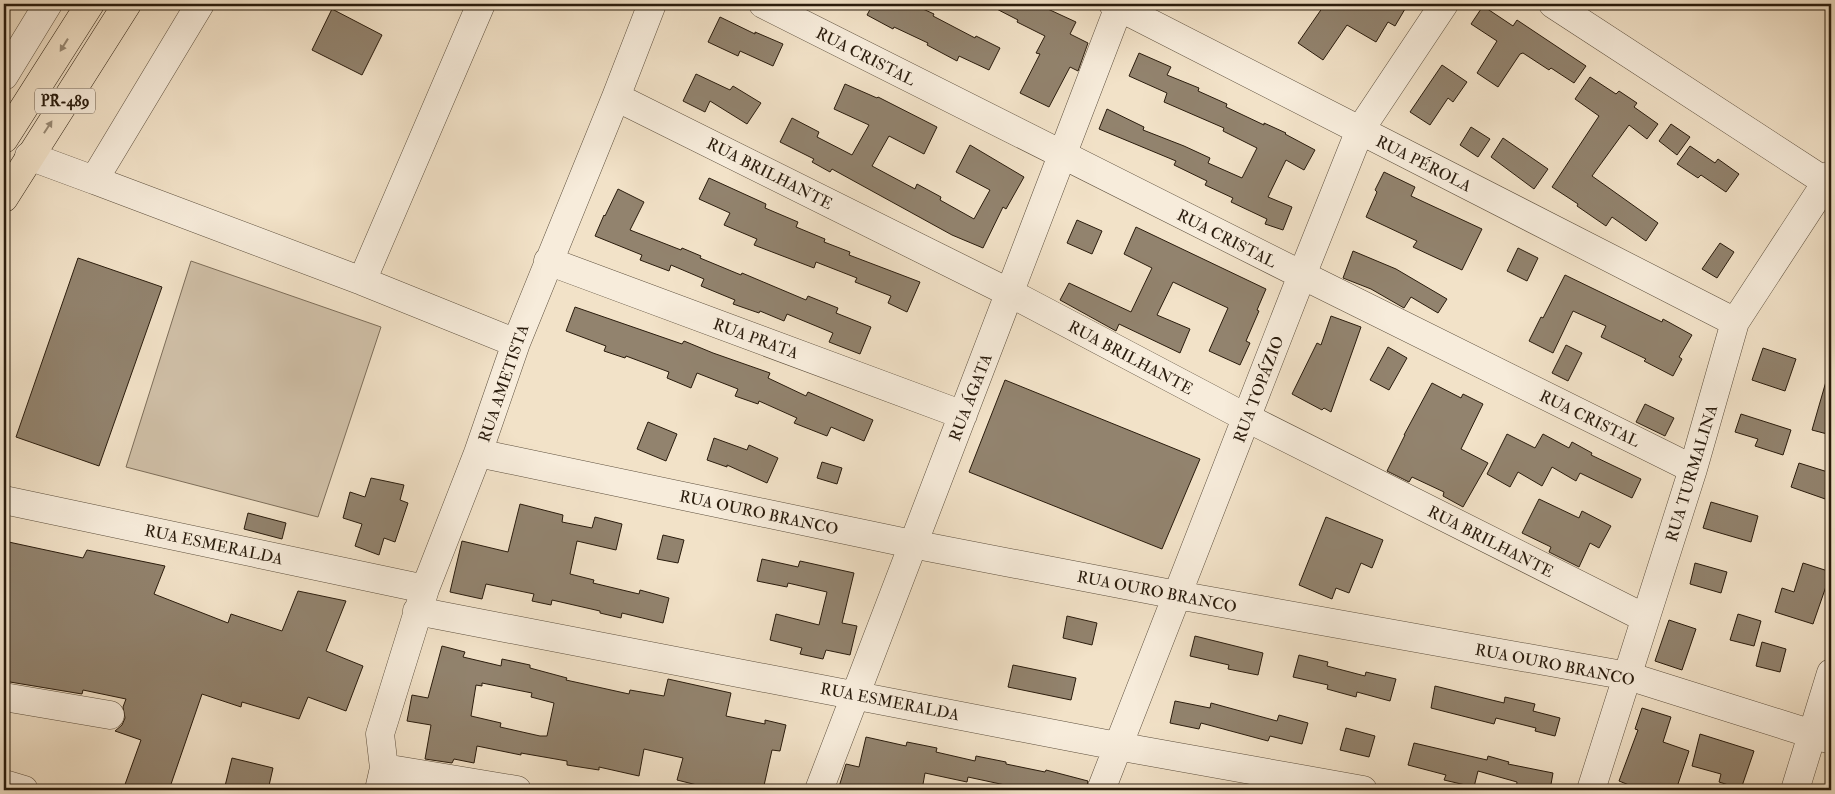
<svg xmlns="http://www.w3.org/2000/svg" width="1835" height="794" viewBox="0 0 1835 794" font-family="'IM FELL Double Pica',serif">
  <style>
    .green { fill: #d0c0a8; stroke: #7d6e5a }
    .building { fill: #92836e; stroke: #2a1c0d; fill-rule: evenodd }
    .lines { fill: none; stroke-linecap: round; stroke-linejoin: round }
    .minor-casing { stroke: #5c4e3c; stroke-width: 29 }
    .major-casing { stroke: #2a1c0d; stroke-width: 29 }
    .minor { stroke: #f7ecdb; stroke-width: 28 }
    .major { stroke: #f2e2c8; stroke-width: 28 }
    .oneway { fill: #988974 }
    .labels { text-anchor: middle; stroke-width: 5; stroke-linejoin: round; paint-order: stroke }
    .shield { fill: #f7ecdb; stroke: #685a4b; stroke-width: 1 }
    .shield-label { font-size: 15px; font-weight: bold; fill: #2a1c0d }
    .street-label { font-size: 16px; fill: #2a1c0d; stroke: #f7ecdb }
  </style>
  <rect width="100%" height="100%" fill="#f2e2c8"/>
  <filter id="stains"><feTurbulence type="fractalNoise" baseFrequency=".004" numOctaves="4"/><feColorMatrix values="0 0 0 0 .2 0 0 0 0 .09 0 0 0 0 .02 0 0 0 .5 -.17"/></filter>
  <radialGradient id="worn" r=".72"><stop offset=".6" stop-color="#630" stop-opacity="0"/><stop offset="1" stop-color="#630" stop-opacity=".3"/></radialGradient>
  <path class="green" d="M191,261L381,327L318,517L126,467Z"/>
  <path class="building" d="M873,4H912L934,14L933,16L975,38L976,36L1000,48L989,70L959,56L957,61L927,45L928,43L894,27L893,29L867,15Z
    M987,4H1037L1076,22L1070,34L1088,43L1078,71L1070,67L1049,107L1020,93L1040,54L1036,53L1045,36L1017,22L1018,20Z
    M1325,4H1398L1405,9L1395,26L1388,22L1376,42L1347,25L1323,60L1298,43Z
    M1483,6L1513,26L1517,20L1586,66L1574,83L1551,68L1549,70L1523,53L1520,54L1498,87L1477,73L1497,41L1471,24Z
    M332,9L382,35L362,75L312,50Z
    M720,17L755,34V32L783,44L773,66L740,51L738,56L708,42Z
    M1139,53L1171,67L1167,75L1199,88L1198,91L1227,104L1226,107L1264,125V123L1286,133L1285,134L1315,150L1304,170L1286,160L1268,197L1292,207L1283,230L1265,224L1267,219L1231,202L1233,198L1205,185L1207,181L1174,165L1176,161L1099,129L1107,109L1144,127L1143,130L1184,146L1210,158L1208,163L1242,178L1257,148L1223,131L1224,128L1164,102L1167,93L1129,76Z
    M1442,65L1467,82L1453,102L1448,98L1430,125L1410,112Z
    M696,74L730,90L733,86L761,103L747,124L710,101L705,112L683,101Z
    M1590,77L1616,94L1619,91L1637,103L1634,107L1658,124L1647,139L1629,125L1592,176L1658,223L1646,241L1612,217L1606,226L1577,206L1578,204L1552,187L1599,116L1575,99Z
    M845,84L877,98L878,97L937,127L924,154L889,136L872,166L915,189L917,184L941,197L940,200L974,219L990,190L956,172L970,145L1024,177L1006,209L1003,207L983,248L952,235L832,169L830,172L812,162L814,159L780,142L792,118L819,132L817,137L852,155L869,125L834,109Z
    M1671,124L1690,137L1677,155L1659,141Z
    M1471,127L1490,139L1478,157L1460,145Z
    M1503,138L1548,169L1534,189L1491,157Z
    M1690,146L1715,163L1718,159L1739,174L1726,192L1701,175L1698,178L1677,164Z
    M1384,172L1415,187L1411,196L1482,229L1462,270L1413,247L1417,241L1366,217L1377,192L1375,190Z
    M709,178L766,204L765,208L798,222L796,227L825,239L824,242L850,252L849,255L920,282L907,312L888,303L891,296L855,282L857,278L816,262L814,268L754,245L757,239L724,225L730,213L699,199Z
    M618,189L644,202L630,230L681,250L682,248L701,256L700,258L741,275L742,273L806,300L808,296L838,308L836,313L871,327L860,354L829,342L833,333L787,314L784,321L760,311L759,313L733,304L735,300L701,286L704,279L671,265L669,271L640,260L642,255L595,236L604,215L605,216Z
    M1077,220L1102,231L1092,254L1067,243Z
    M1136,227L1266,289L1257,310L1259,311L1246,341L1250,343L1240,365L1209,351L1228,308L1173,282L1157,315L1190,329L1180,353L1119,324L1116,331L1060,300L1069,283L1131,312L1152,268L1124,254Z
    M1720,243L1734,252L1717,278L1702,269Z
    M1518,248L1538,258L1527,281L1507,271Z
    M1353,251L1396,269L1447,299L1438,313L1411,297L1404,308L1371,289L1343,278Z
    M78,258L162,287L99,466L16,437Z
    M1565,275L1662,322L1663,319L1692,335L1679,357L1682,359L1673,376L1644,361L1646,359L1601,337L1606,326L1573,311L1553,353L1529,341L1541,317L1543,318Z
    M575,307L682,344L684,341L713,353L770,373L768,378L806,396L808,392L873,420L864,441L831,427L827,436L794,423L797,418L759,401L758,404L735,396L738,389L697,373L691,388L667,378L669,372L626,356L625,358L604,351L606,346L566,331Z
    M1331,316L1361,327L1331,412L1324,408L1322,410L1292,394L1317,343L1321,345Z
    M1566,345L1582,353L1568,381L1552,373Z
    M1388,347L1407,358L1389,390L1370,380Z
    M1763,348L1796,359L1785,391L1752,380Z
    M1827,378L1831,379V435L1812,430Z
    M1005,380L1200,459L1162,549L969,472Z
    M1432,383L1461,398L1463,394L1483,404L1461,449L1488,463L1463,507L1443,496L1444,492L1412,477L1409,482L1387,471L1405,435H1404Z
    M1645,404L1674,418L1665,436L1636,422Z
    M1741,414L1791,430L1783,455L1755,446L1758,439L1735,432Z
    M648,422L677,434L666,461L637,449Z
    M1507,434L1535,448L1543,434L1569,448L1572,442L1592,453L1591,455L1641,479L1632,498L1580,473L1576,481L1552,467L1542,486L1518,472L1510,487L1487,474Z
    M714,438L747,450L749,445L778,458L767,483L727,465V467L707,460Z
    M822,462L842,468L837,484L817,478Z
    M1799,463L1831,473V501L1791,487Z
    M371,478L404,485L400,500L408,503L395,542L384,538L379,555L355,546L362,524L343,518L350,492L365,497Z
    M1539,499L1579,518L1582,511L1611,526L1599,548L1590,543L1579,567L1549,552L1551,547L1522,533Z
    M1711,502L1758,516L1751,542L1703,528Z
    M520,504L563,515L562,522L592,528L595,517L622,524L616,550L577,541L570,574L594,580L593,583L639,594L640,590L669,598L663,623L622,613L621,618L600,613V611L552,600L551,605L532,601L534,594L486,584L482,599L450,592L462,541L508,552Z
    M248,513L286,523L282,539L244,529Z
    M1326,517L1383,540L1372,568L1361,563L1349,593L1336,588L1332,599L1299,585Z
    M663,535L684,540L678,563L657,559Z
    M4,541L83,558L87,550L165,566L154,594L228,623L231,614L282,631L298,591L346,601L326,651L363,666L346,711L308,697L299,719L242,702L241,707L202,694L169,790H123L141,740L115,731L122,725L125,718L123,707L126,699L83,690L82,694L4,681Z
    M762,559L798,567L800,561L854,573L842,623L857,626L850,655L826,650L823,659L800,654L802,648L770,640L776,614L819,625L827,592L788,583L787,587L757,581Z
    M1695,563L1727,572L1721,593L1690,584Z
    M1803,563L1831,572L1813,624L1775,612L1782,588L1794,592Z
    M1738,614L1761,621L1754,646L1730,640Z
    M1067,616L1097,623L1092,645L1063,638Z
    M1669,620L1696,629L1682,670L1655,661Z
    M1195,636L1263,653L1258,675L1228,669L1229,665L1190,656Z
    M1762,642L1786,649L1780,672L1756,666Z
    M442,646L465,652L463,657L501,666L502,659L530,665V668L567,678L566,680L629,694L630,690L664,696L668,679L731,693L726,716L765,724V720L786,725L780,751L772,750L763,790H704L705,787L677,780L683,758L644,749L639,776L599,767V770L567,765V761L521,753V755L477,746L474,763L454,759L452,763L425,759L431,725L407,721L412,695L428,698ZM482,683L532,693L531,697L554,703L547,736H540L500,727L501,723L471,716L476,685L482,686Z
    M1299,655L1328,662L1327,666L1365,676L1366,672L1396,679L1390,701L1357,692L1356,697L1327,689L1328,685L1293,677Z
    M1013,665L1076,678L1071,700L1008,687Z
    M1435,686L1504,703L1505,697L1535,704L1533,711L1560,718L1555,736L1535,731L1536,728L1496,718L1494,724L1431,708Z
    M1175,701L1210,708L1211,703L1277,721L1279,715L1308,723L1302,744L1270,736L1268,741L1201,723L1199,729L1170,723Z
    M1642,708L1671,717L1663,742L1689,751L1676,790H1627L1629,785L1619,781L1638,730L1635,729Z
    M1346,728L1375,736L1369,757L1340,750Z
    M1700,734L1754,751L1741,789L1719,782L1721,774L1692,766Z
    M866,737L906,746L907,742L937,748L936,752L975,761L976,756L1006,762V764L1045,772L1046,770L1088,781L1086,790H1020L1004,787L1005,785L968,777L967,782L925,773L922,790H838L846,764L859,767Z
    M1414,743L1487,760L1488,756L1509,762L1508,764L1553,773L1550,790H1516L1517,782L1478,771L1474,787L1444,780L1446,775L1408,765Z
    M232,758L273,768L268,790H224Z"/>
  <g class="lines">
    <defs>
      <path id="minor" d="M763,4L1302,275L1693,469
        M1113,4L1735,322
        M1553,4L1826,182
        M4,76L48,4
        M616,97L1010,293L1247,418L1645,618
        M29,156L94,180L200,4
        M94,180L362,281L516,343
        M548,261L963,415
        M362,281L481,4
        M478,453L912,544L1177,595L1628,676L1831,740
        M4,500L425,589
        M417,611L1117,746L1363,790
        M4,697L110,715
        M384,768L517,790
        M4,784L24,790
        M379,790L384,768L380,734L425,589L478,453L516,343L616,97L652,4
        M819,790L1120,4
        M1101,790L1302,275L1360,130L1444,4
        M1591,790L1693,469L1735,322L1831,175
        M1795,790L1831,673"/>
      <path id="major" d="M4,139L90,4
        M4,198L127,4"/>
    </defs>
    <use href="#minor" class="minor-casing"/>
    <use href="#major" class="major-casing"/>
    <use href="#minor" class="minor"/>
    <use href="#major" class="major"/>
  </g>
  <defs><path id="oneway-solid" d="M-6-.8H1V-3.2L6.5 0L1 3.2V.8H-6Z" transform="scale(1.25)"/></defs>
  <g class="oneway">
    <use href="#oneway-solid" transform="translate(64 45) rotate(122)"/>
    <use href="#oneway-solid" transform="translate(48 127) rotate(-57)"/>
  </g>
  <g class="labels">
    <rect class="shield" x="35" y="88.5" width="60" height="25" rx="4"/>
    <g class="shield-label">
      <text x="65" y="106">PR-489</text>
    </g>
    <g class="street-label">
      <text transform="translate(866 56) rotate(27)" y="6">RUA CRISTAL</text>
      <text transform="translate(1424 163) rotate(27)" y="6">RUA PÉROLA</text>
      <text transform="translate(770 173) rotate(27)" y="6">RUA BRILHANTE</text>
      <text transform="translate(1227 238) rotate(27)" y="6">RUA CRISTAL</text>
      <text transform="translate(756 338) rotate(20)" y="6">RUA PRATA</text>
      <text transform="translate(1131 357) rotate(28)" y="6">RUA BRILHANTE</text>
      <text transform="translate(503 383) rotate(-71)" y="6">RUA AMETISTA</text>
      <text transform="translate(1258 389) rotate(-69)" y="6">RUA TOPÁZIO</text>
      <text transform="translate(970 397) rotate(-69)" y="6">RUA ÁGATA</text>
      <text transform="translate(1590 418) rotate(26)" y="6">RUA CRISTAL</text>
      <text transform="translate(1691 473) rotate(-73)" y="6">RUA TURMALINA</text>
      <text transform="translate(759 512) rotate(12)" y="6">RUA OURO BRANCO</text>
      <text transform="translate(1491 541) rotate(27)" y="6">RUA BRILHANTE</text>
      <text transform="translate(214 544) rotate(12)" y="6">RUA ESMERALDA</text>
      <text transform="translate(1157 591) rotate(11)" y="6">RUA OURO BRANCO</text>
      <text transform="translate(1555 664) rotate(11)" y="6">RUA OURO BRANCO</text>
      <text transform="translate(890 701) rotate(11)" y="6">RUA ESMERALDA</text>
    </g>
  </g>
  <rect width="1835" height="794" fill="none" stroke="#f2e2c8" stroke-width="20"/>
  <rect x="5" y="5" width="1825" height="784" fill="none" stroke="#2a1c0d" stroke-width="2.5"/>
  <rect x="10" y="10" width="1815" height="774" fill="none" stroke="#2a1c0d"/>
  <rect width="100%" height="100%" filter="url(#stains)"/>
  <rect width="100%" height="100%" fill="url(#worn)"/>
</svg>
